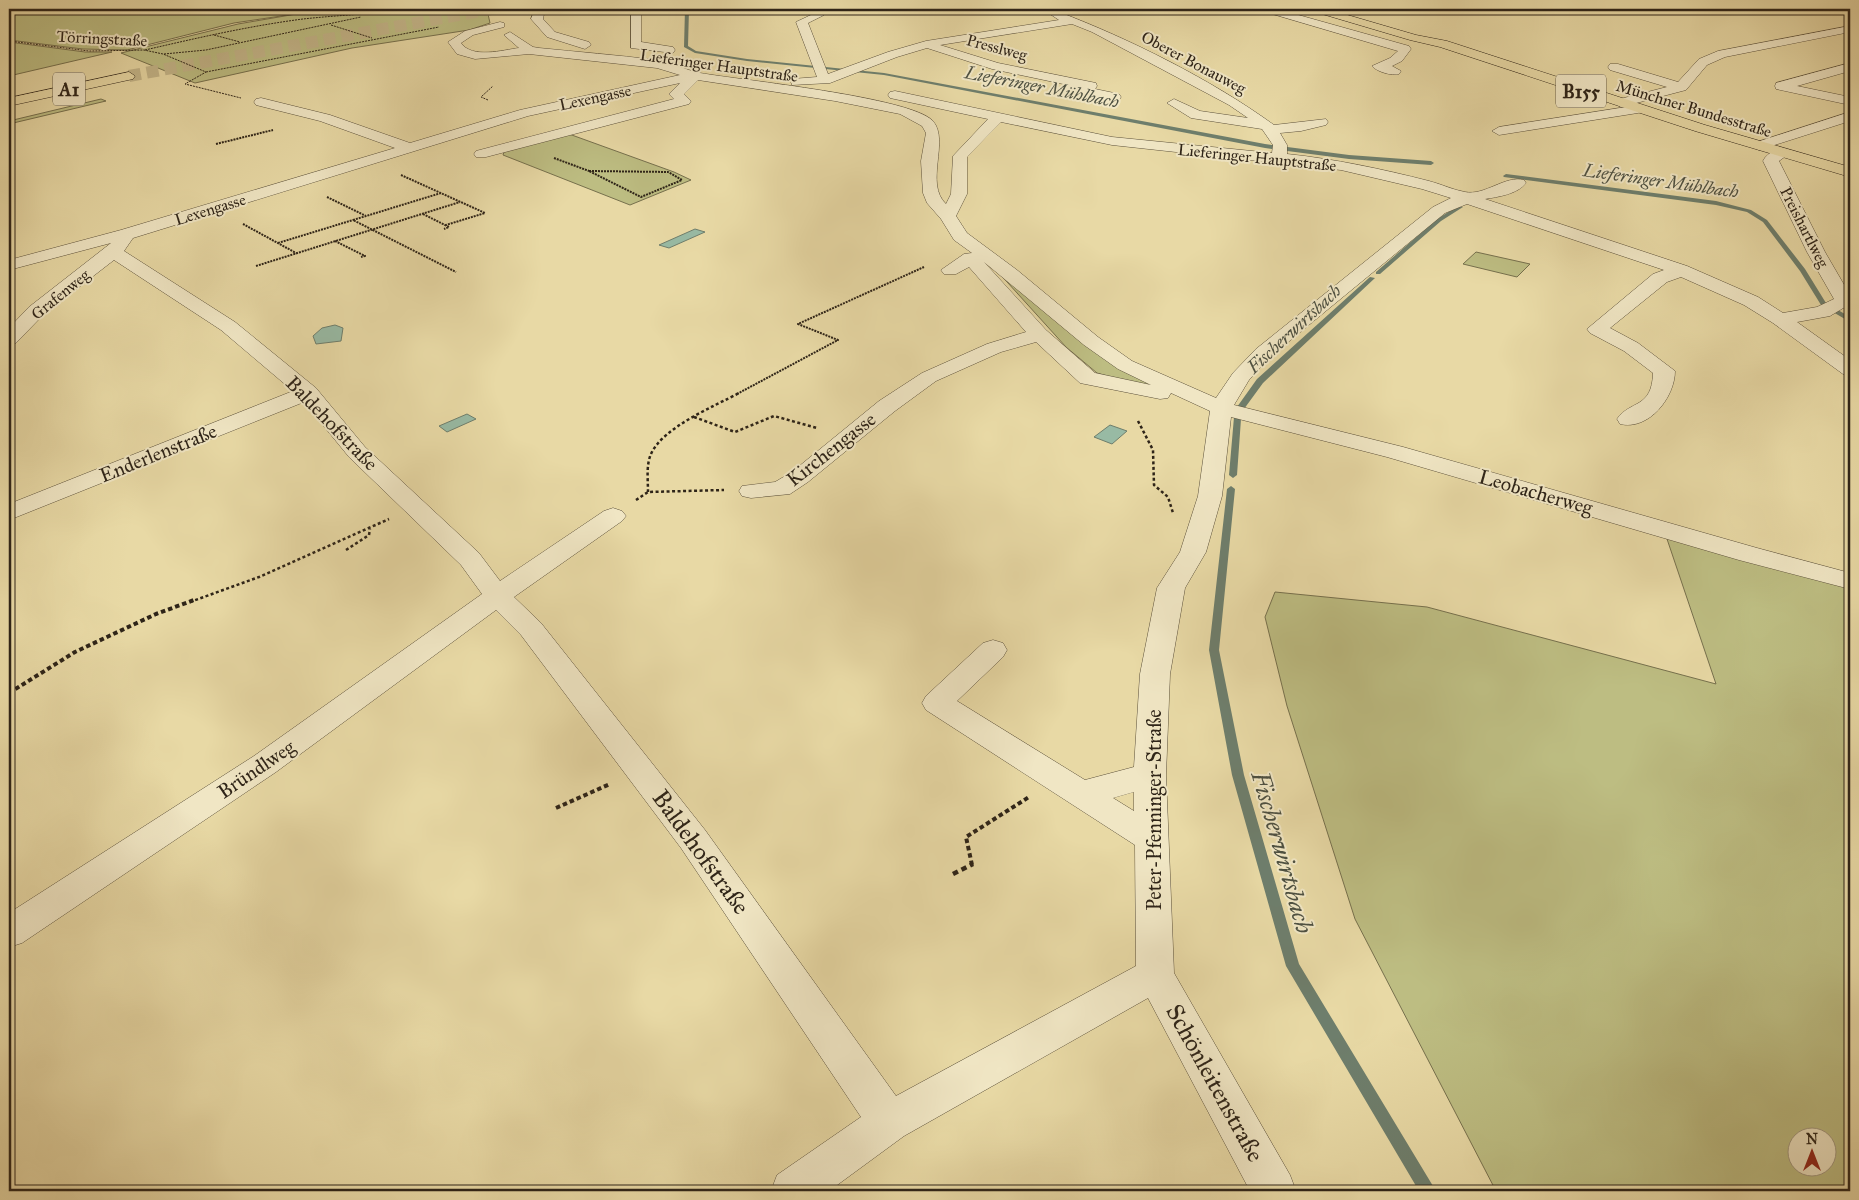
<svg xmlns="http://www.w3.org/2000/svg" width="1859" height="1200" viewBox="0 0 1859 1200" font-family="'IM FELL Great Primer',serif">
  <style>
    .green { fill: #bdbd82; stroke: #76704d; fill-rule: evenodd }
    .water { fill: #98baa4; stroke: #6e7e6c }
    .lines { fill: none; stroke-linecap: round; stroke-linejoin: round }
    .stream { fill: #6e7e6c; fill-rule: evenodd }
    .highway-tunnel { stroke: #c3b589; stroke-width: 12; stroke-dasharray: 12 6; stroke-linecap: butt }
    .minor-casing { stroke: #5c513b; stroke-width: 1 }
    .major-casing { stroke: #2e2418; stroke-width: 1 }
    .highway-casing { stroke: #2e2418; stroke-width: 1 }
    .path-far4 { stroke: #2e2418; stroke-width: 1; stroke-dasharray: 2 1; stroke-linecap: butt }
    .path-far3 { stroke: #2e2418; stroke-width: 2; stroke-dasharray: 2 1; stroke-linecap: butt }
    .path-far2 { stroke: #2e2418; stroke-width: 2.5; stroke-dasharray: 3 2.5; stroke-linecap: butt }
    .path-far1 { stroke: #2e2418; stroke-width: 4; stroke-dasharray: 4.5 3; stroke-linecap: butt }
    .path { stroke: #2e2418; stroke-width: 4.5; stroke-dasharray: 5.5 4; stroke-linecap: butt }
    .minor { fill: #f0e6c4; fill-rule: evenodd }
    .major { fill: #e8d9a5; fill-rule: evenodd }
    .highway { fill: #e8d9a5; fill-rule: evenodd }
    .labels { text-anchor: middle; stroke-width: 4; stroke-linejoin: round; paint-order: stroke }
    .far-street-label { font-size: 16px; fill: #2e2418; stroke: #f0e6c4 }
    .far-water-label { font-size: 18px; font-style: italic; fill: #4e5142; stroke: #f0e6c4 }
    .shield { fill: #f0e6c4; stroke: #685e4c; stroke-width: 1 }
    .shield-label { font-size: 19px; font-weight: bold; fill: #2e2418 }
    .street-label { font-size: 20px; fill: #2e2418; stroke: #f0e6c4 }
    .near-street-label { font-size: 24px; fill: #2e2418; stroke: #f0e6c4 }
    .near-water-label { font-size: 25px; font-style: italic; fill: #4e5142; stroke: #f0e6c4 }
  </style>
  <rect width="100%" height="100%" fill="#e8d9a5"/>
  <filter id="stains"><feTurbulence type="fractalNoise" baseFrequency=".004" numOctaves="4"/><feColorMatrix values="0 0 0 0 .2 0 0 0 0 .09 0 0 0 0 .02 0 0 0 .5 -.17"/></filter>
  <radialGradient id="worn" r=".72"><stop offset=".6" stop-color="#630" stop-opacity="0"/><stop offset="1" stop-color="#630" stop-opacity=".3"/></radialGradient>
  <path class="green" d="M9,9H77L95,12L106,9H358L364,11L381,9H491L488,14L490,23L469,30L352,48L195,83L121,53L238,24L308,12L234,23L127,50L83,49L9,40Z
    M9,42L85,52H112L9,76Z
    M101,99L106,101L9,124V121Z
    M569,134L674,172L691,180L630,205L503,155L504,152Z
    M1476,252L1530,264L1517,277L1463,264Z
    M998,272L1173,393L1133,384L1097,373L1066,347Z
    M1666,536L1850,583V1191H1496L1355,919L1287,706L1265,617L1275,592L1427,607L1716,684ZM1796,1138H1826V1168H1796Z"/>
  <path class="water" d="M695,229L705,232L669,248L659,245Z
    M335,325L343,328L341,341L316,344L313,336L322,328Z
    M467,414L476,419L447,432L439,426Z
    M1110,425L1127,431L1112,444L1094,437Z"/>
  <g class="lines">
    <path class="stream" d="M685,9H689L688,46L696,51L747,59L884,73L1265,144L1349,155L1431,161L1434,163L1431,165L1349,159L1265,148L884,75L747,61L695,53L684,47Z
      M1506,174L1716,201L1751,210L1767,220L1805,269L1826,303L1850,317V322L1821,305L1800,271L1763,222L1747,212L1716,205L1504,177L1503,176Z
      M1458,206L1463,207L1441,221L1380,274H1376V272L1437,219Z
      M1370,277L1375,278L1263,383L1244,409H1238L1237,407L1257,379Z
      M1234,417H1237L1241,419L1237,475L1233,478L1229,475Z
      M1231,486L1235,489L1219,650L1244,775L1299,964L1436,1191H1419L1286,966L1232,775L1209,650L1227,489Z"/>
    <path class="highway-tunnel" d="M129,76L491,9"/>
    <defs>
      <path id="minor" d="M535,9H545L543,19L555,32L589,42L591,45L585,49L547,37L531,19Z
        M631,9H641V42L673,47L675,50L673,53L631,48Z
        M810,9H820L824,15L808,23L828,74L888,52L926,41L1059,20L1050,14L1055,11L1059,12C1130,39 1212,80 1274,125L1326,119L1328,122L1326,125L1301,131L1280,133L1287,145V154C1335,159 1382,169 1429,181C1441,184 1453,190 1465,192C1485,196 1505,175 1524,180L1526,183C1518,194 1498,197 1485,199L1687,266L1758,297L1783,313L1817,307L1834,299L1807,252L1763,161C1767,152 1779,148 1788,150L1790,153L1779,161L1825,252L1850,295V304L1830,316L1797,322L1850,360V376L1843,374L1773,323L1744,305L1681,277L1667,282L1610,328L1638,343L1675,371C1675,397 1649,431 1620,424L1617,419C1630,400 1652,409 1653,373L1624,351L1590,333L1587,329L1653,274L1664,270L1467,204L1445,213L1270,357L1249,380L1234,405L1403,447L1757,548L1850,573V589L1739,560L1387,457L1231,417L1222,496L1206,552L1185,588L1170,674L1166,775L1174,973L1290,1175L1296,1191H1250L1148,998L904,1136L829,1191H771L777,1175L861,1117L681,848L521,635L496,610L276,772L22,943L9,947V913L254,756L482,594L461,565L349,457L304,402L9,520V504L293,391L221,330L114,260L43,315L16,343L9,345V328L29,307L111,243L9,270V260L121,230L395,148L320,121L256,105L254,102L256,99L261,98L330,115L410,143L520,110L680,75L657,68L529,54L475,59L457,54L448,42L465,31L500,22L504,23V27L473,35L461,43C472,59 503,50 519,48L504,35L510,32L533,47L539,48C578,52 617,55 656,60C671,62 685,70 700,73C740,80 911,97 933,121C950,141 924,183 946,204L951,194L953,156L988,119L890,98L888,95L890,92L895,91L1112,137L1272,153L1273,145L1262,129L1191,118L1167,103L1174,99L1200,111L1248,118L1229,105L1092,32L1072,24L940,45L998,63L1096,83L1097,86L1095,89L1119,94L1121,97L1119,100L1114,101L1066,91L1064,88L1068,85L992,69L927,48L897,57L830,83L792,85L791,82L792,79L817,77L796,22L813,14ZM698,80L835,101L900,114L922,126L926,133L921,161L923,193L927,203L941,219L954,240L972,253L964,254L941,270L944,274H956L969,267L1026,332L987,344L922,373L879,401L792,472L775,482L742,486L739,491L742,496L751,498L790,494L808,482L895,411L936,381L1001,352L1036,342L1080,383L1160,399L1168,398L1171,393L1210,411L1198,496L1180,552L1157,588L1140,674L1134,767L1085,780L957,701L1003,657L1007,650L1003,643L993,640L983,643L926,696L922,703L926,710L1135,845L1136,966L896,1096L705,830L541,623L514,597L622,521L626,516L622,511L613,508L604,511L500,581L479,553L365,447L316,388L235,322L124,251L133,238L528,116L680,83L669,94L674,99L476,151L474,154L476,157H486L689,104L691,101L684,94ZM1001,122L1112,145L1341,170L1422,189L1451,198L1433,207L1256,349L1233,373L1216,398L1132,361L1098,337L1017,270L967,233L956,216L967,194V157ZM984,262L1084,345L1118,369L1151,385L1095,373L1046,330ZM1134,792V811L1113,798Z
        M1261,9H1277L1409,46L1411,49L1402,61L1392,66L1401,71L1399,74C1392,76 1377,72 1372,66L1390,58L1398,51L1262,11Z
        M1339,9H1351L1354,12L1349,15Z
        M1850,26V32L1725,57L1707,65L1686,90L1621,107L1614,103L1616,100L1667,87L1610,70L1608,67L1610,64H1618L1678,82L1699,59L1718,51Z
        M1850,63V71L1797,86L1850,97V105L1776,89L1775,86L1776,83Z
        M1639,105L1644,106L1646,109L1644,112L1499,135L1492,131L1499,127Z
        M1850,112V121L1759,150L1752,146L1754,143Z"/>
      <path id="major" d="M1311,9H1327L1416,35L1447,41L1705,125L1850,167V177L1695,131L1440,47L1410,40L1312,11Z"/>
      <path id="highway" d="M129,72L135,76L133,79L9,106V98Z"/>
    </defs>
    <use href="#minor" class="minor-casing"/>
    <use href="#major" class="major-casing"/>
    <use href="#highway" class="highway-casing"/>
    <path class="path-far4" d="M331,25L372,38
      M214,35L240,42
      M9,41L89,51L144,50L163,54L206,72L185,84L241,98
      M145,50C197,38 249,26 303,19C339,15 376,14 413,9
      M164,54L206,50L361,17
      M206,72L439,27
      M488,100L481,97L493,86"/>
    <path class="path-far3" d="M216,144L273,130
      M554,158L589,171
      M589,171L668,172L682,180L641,197Z
      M401,175L485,213L446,225
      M441,193L353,220L456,272
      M327,197L366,216
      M423,214L449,227L444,229
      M243,224L296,253
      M335,241L365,256L361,257
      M278,243L353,220
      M256,266L460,202
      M737,394L838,340L798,324L924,267"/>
    <path class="path-far2" d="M694,417L735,432L774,416L817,428
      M1138,421L1153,450L1154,485L1168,497L1173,513
      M648,492C648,480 646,465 651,454C663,427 715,406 739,393
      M636,500L648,492L724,490
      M346,550L369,535L370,529
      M190,602L259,577L389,519"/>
    <path class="path-far1" d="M9,693L75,652L156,614L194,600
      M556,808L610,784
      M972,865L966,837L1029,797"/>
    <path class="path" d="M953,874L973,864"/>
    <use href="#minor" class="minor"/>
    <use href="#major" class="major"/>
    <use href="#highway" class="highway"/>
  </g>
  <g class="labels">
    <g class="far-street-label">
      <text transform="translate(102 38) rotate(3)" y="6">Törringstraße</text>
      <text transform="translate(997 47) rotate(15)" y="6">Presslweg</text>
      <text transform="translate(1194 62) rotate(28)" y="6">Oberer Bonauweg</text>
      <text transform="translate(719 65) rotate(8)" y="6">Lieferinger Hauptstraße</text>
      <text transform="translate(595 97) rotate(-12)" y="6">Lexengasse</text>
      <text transform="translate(1694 108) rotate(17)" y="6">Münchner Bundesstraße</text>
      <text transform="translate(1257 157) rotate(6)" y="6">Lieferinger Hauptstraße</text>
      <text transform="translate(210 209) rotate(-17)" y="6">Lexengasse</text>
      <text transform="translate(1805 227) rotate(63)" y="6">Preishartlweg</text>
      <text transform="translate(60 294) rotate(-39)" y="6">Grafenweg</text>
    </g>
    <g class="far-water-label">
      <text transform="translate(1042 87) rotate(11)" y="6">Lieferinger Mühlbach</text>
      <text transform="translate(1661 181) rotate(8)" y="6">Lieferinger Mühlbach</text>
      <text transform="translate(1294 329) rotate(-43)" y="6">Fischerwirtsbach</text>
    </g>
    <g class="shield">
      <rect x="53" y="72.5" width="32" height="33" rx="4"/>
      <rect x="1556" y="74.5" width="50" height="33" rx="4"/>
    </g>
    <g class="shield-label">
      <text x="69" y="96">A1</text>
      <text x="1581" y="98">B155</text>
    </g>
    <g class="street-label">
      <text transform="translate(332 423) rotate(46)" y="7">Baldehofstraße</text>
      <text transform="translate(831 449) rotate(-38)" y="7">Kirchengasse</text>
      <text transform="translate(158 453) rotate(-22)" y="7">Enderlenstraße</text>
      <text transform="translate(1536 492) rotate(16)" y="7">Leobacherweg</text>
      <text transform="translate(256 769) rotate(-34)" y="7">Bründlweg</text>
      <text transform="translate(1154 810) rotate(-90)" y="7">Peter-Pfenninger-Straße</text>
    </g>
    <g class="near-street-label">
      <text transform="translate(701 852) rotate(54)" y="8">Baldehofstraße</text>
      <text transform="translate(1215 1083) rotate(61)" y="8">Schönleitenstraße</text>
    </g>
    <g class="near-water-label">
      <text transform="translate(1283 852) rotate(74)" y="9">Fischerwirtsbach</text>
    </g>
  </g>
  <rect width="1859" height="1200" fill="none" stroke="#e8d9a5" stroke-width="30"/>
  <rect x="10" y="10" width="1839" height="1180" fill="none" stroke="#2e2418" stroke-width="2.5"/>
  <rect x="15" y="15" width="1829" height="1170" fill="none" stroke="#2e2418"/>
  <g transform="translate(1812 1152)"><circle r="24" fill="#f0e6c4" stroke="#a2987f"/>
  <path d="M0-4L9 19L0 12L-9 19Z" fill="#8f2418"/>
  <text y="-8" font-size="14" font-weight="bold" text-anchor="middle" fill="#2e2418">N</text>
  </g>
  <rect width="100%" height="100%" filter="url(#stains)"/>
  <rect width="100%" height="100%" fill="url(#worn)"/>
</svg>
